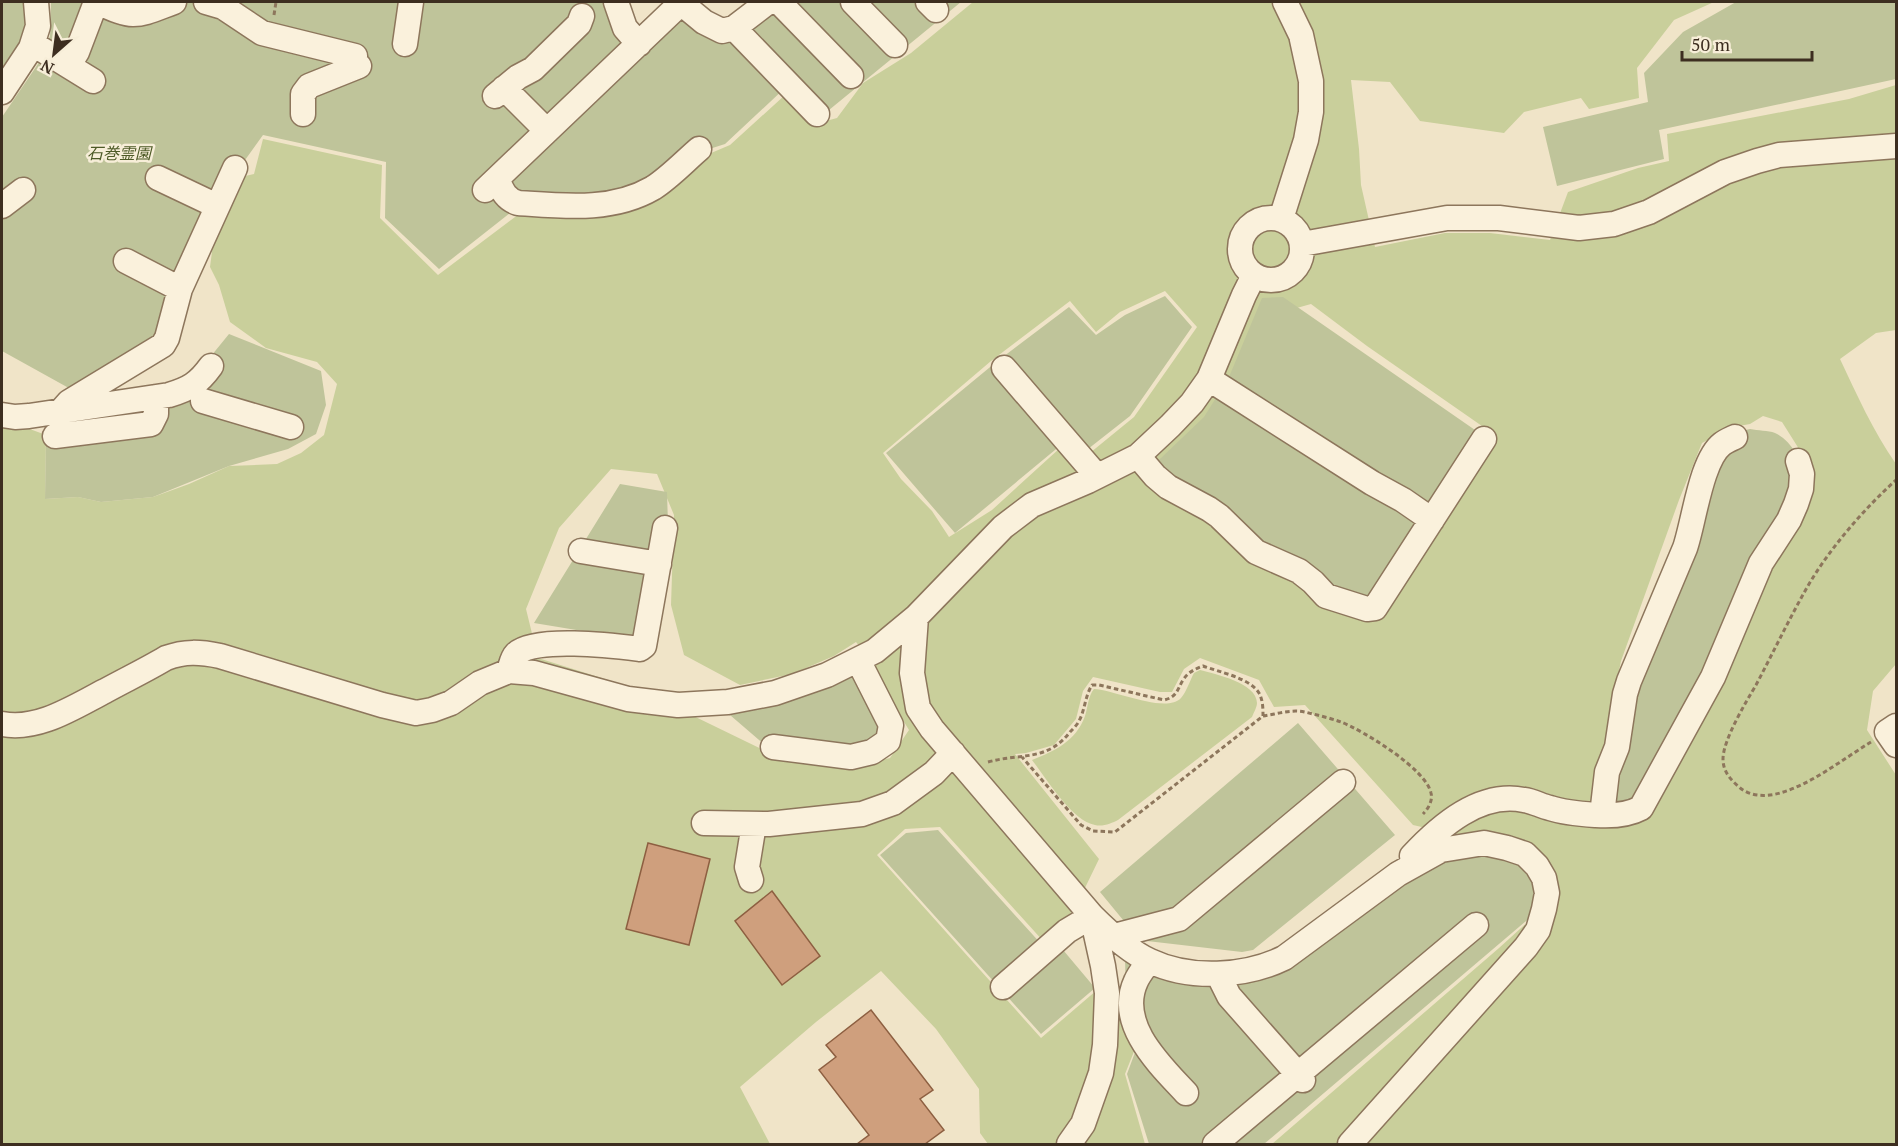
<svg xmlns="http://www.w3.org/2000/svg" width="1898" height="1146" viewBox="0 0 1898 1146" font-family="'PT Serif','Noto Sans JP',serif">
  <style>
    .green { fill: #c9cf9b; fill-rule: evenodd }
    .cemetery { fill: #bfc49a }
    .building { fill: #cf9f7d; stroke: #8d5f41; stroke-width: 1.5 }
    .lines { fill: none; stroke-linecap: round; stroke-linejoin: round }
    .minor-casing { stroke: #8d765c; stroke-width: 27 }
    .path { stroke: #8d765c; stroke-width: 3; stroke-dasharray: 4.5 3; stroke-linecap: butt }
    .minor { stroke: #faf1dc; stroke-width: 24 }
    .labels { text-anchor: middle; stroke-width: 5; stroke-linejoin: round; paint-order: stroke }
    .park-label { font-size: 16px; font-style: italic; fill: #4d5a26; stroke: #f7eed8 }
  </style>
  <rect width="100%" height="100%" fill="#f0e4c8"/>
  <path class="green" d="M973,2H1714L1674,20L1637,68L1639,98L1589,109L1581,98L1524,112L1504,133L1420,121L1390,82L1351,80L1359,149L1361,185L1375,247L1445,233H1490L1550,240L1568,192L1638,168L1669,161L1667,134L1849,99L1896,85V330L1876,333L1840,359C1857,395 1873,431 1896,464V664L1873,691L1867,730L1896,775V1144H1272L1499,948L1530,920L1557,888L1490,833L1452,834L1413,825L1305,705L1274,707L1259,680L1200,658L1184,669L1172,692H1160L1093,677L1083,691L1076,719L1054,745L1026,753L1015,754L1099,859L1083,892L1066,921L1044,942L940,827L905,829L877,855L1041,1038L1097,990L1124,1015L1135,1049L1125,1074L1145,1144H988L980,1133L979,1089L936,1029L881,971L816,1022L740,1087L770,1144H2V423L27,428L46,435L45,499L78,497L101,502L153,497L189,484L229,466L277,464L301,453L324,435L337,384L317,362L266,348L230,322L219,285L210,267L213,244L241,177L254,174L263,139L382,165L380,218L438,275L519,214L704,156L730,145L785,95L815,124L837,118L863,83L911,53ZM1165,291L1197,327L1134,417L1074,466L1060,448L992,510L949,537L932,511L901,479L883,453L991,361L1070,301L1096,332L1120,312ZM1311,304L1367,346L1492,433L1445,521L1379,620L1322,605L1295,580L1242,556L1219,528L1286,311ZM1763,416L1782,422L1811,468L1614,696L1621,661L1679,500L1702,443L1733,427L1750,424ZM611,469L657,474L674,515L671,605L684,655L740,685L792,674L834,656L856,642L874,665L898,712L909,730L890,758L865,764L784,760L640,690L538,658L526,609L559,528Z
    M1200,670C1215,674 1257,683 1257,703C1257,707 1254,712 1252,717L1118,820C1112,823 1103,827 1095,825C1072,821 1046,778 1032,760C1055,751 1076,741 1085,716C1088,707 1088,696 1094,689C1115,690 1166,714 1181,698C1187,691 1190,680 1194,673Z"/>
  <path class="cemetery" d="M2,2H28L26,40L2,79Z
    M51,2H622L639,36L674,2L728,24L757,2H961L818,119L786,87L725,144L703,151L658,192L515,209L439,269L385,218L386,162L263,135L240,167L171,343L85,397L2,351V117L42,58L50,36Z
    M1736,2H1896V79L1659,130L1664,159L1557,186L1543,127L1648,102L1644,73L1683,32Z
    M1165,296L1192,327L1130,416L1074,460L1061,445L955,533L886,453L995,363L1069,307L1096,335L1125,315Z
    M1283,297L1488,439L1368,613L1146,470L1161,458L1204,417L1229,377L1262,298Z
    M229,334L321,371L326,405L316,434L288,449L229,466L153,497L101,502L78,497L45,499L46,435L54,420L138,407L207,361Z
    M1750,429C1758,431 1768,430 1775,433C1791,440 1801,460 1805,476L1644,810L1601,800L1679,553L1737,432Z
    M620,484L667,492L668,525L649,642L534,623Z
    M871,669L891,748L773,752L730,715L776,705L837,683Z
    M1298,723L1395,835L1253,950L1242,952L1147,941L1128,926L1100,892Z
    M938,830L1043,946L1053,938L1095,988L1041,1034L880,855L906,833Z
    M1473,851L1497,855L1521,866L1530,878L1536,896L1533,915L1264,1144H1149L1127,1074L1137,1047L1126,1006L1125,956L1202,981L1330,935L1426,871L1453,855Z"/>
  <path class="building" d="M648,843L710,859L689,945L626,929Z
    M772,891L820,956L782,985L735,921Z
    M871,1010L933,1090L920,1099L944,1130L925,1144H857L869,1135L819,1070L836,1057L826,1045Z"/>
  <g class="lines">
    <defs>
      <path id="minor" d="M98,2C134,21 139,15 174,2
        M206,2L223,7L262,33L355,56
        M616,2L625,28L639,44
        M779,2L851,76
        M853,2L895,45
        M928,2L936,10
        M734,28L817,114
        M33,44L93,81
        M405,44L411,2
        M69,65L77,52L96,2
        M504,88L547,131
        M2,92L31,48L38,26L36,2
        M495,96L518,77L533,69L579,24L582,16
        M303,114V94L309,86L359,66
        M158,178L217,206
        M497,179C502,190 505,199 518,203C563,206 612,212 653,188C669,178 685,161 699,149
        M485,190L681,3L704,22L722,31L734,28L768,2
        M2,206L23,190
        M1240 249a31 31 0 1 1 62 0a31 31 0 1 1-62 0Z
        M1281,219L1306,140L1311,112V81L1301,35L1285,2
        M1302,244L1447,218H1499L1579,228L1614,224L1649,212L1725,172L1757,161L1779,155L1896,146
        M126,261L180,289
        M1004,368L1097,476
        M1209,379L1372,483L1403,500L1432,520
        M203,401L291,427
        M61,411L69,402L163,345L167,338L180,289L235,168
        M2,415L15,417L29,416L169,395C189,389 198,384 211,366
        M55,436L151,424L156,414V397
        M1138,456L1155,476L1168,487L1209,509L1219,516L1256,552L1299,571L1313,582L1326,596L1367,609L1375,608L1484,439
        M581,551L659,564
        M916,617L912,673L918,708L932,729L1092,916C1107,931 1130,952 1150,961C1190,980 1245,977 1284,958L1398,874L1441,850L1484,843L1507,848L1525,854L1537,866L1544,878L1547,893L1544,909L1538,930L1526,947L1350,1144
        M509,671C511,665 512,658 516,654C534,636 615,646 640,649L644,646L665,528
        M2,724C38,731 74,707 105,691C125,680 146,670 166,658C185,651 200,652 220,656L382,705L416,713L432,710L451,703L480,683L509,671L534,673L628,699L678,705L728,702L775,693L827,675L875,651L916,617L1003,527L1032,505L1088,481L1138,456L1170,426L1192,403L1209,379L1244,295L1254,275
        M1896,726L1887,732L1896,745
        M773,747L851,757L872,752L888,741L891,725L858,660
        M1602,815L1607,772L1617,747L1625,694L1629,681L1685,548C1694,522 1701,460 1722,444C1726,441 1731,439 1735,437
        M704,823L769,824L862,814L893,803L934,773L953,753
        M1412,856C1440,826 1480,791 1524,800C1533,801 1541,806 1550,808C1565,813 1581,814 1596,815C1611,816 1628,815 1641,808L1713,677L1761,563L1789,520L1796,504L1801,489L1802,474L1798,461
        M751,880L747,867L754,824
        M1114,936L1179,919L1343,782
        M1149,961C1145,967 1139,974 1136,981C1116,1024 1160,1065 1186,1093
        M1218,974L1229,996L1303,1080
        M1003,987L1067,931L1092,916L1103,966L1107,993L1105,1045L1101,1073L1083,1124L1069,1144
        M1215,1144L1476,925"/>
    </defs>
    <use href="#minor" class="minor-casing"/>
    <path class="path" d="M274,15L276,2
      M1263,716C1277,714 1291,709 1305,712C1317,715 1330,718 1341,722C1364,731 1426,769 1431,793C1433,801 1428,809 1423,814
      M1871,742C1843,759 1812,784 1780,793C1766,797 1749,797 1738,786C1730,779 1723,771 1723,759C1723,740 1746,702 1756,685C1774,651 1790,617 1809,584C1831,547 1864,509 1896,480
      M988,762C1020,753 1047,762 1070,732C1073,729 1077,725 1079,721C1085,710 1085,696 1092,685H1099L1164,700C1177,697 1177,690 1183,680C1188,672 1195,669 1203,666C1219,672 1250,678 1259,693C1263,700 1263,709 1263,716L1115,832L1093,831L1081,825L1022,757"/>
    <use href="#minor" class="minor"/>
  </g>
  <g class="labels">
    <g class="park-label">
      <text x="119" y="159">石巻霊園</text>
    </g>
  </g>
  <rect width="1898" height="1146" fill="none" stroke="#3d2e20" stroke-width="6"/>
  <g transform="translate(54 54) rotate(208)" stroke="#f7eed8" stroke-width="4.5" paint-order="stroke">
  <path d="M0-4.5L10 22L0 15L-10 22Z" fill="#3d2e20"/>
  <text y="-9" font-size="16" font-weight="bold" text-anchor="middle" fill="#3d2e20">N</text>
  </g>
  <path d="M1682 51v9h130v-9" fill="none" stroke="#3d2e20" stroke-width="3"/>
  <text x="1691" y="51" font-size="18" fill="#3d2e20" stroke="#f7eed8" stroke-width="4.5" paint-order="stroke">50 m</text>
</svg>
